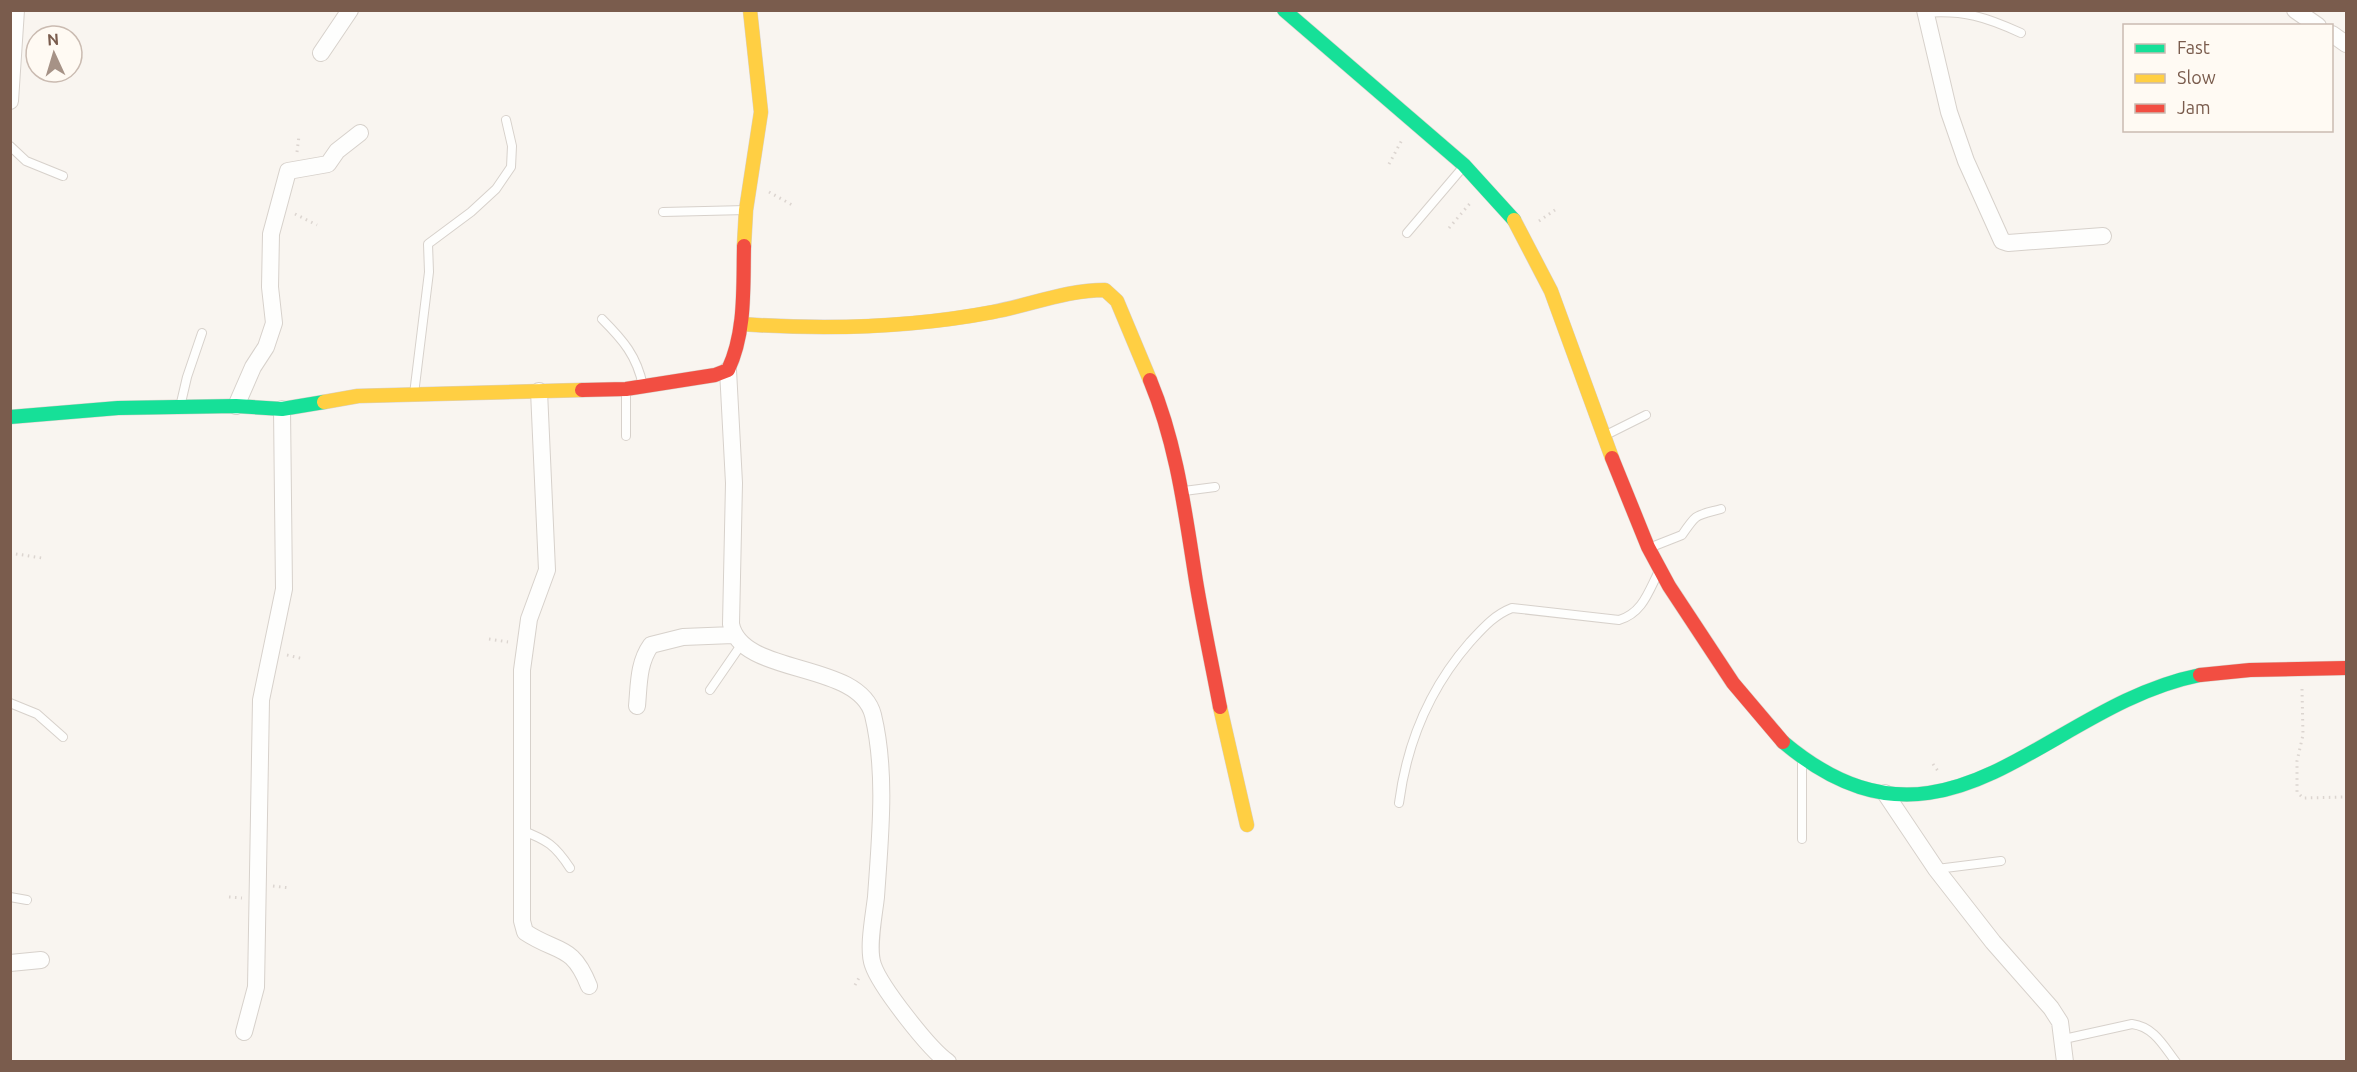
<svg xmlns="http://www.w3.org/2000/svg" width="2357" height="1072" viewBox="0 0 2357 1072" font-family="Ubuntu,sans-serif">
  <style>
    .lines { fill: none; stroke-linecap: round; stroke-linejoin: round }
    .lane-casing { stroke: #d7d1cb; stroke-width: 10 }
    .street-casing { stroke: #d7d1cb; stroke-width: 18 }
    .fast-casing { stroke: #d9d2cb; stroke-width: 15 }
    .slow-casing { stroke: #d9d2cb; stroke-width: 15 }
    .jam-casing { stroke: #d9d2cb; stroke-width: 15 }
    .path { stroke: #dcd5d0; stroke-width: 3; stroke-dasharray: 1.5 4.5; stroke-linecap: butt }
    .lane { stroke: #fefefd; stroke-width: 8 }
    .street { stroke: #fefefd; stroke-width: 16 }
    .fast { stroke: #16e098; stroke-width: 14 }
    .slow { stroke: #ffcf43; stroke-width: 14 }
    .jam { stroke: #f24e42; stroke-width: 14 }
  </style>
  <rect width="100%" height="100%" fill="#f9f5f0"/>
  <g class="lines">
    <defs>
      <path id="lane" d="M1925,13C1964,10 1986,17 2021,33
        M10,146L26,161L63,176
        M663,212L746,210
        M1407,233L1464,166
        M602,319C623,340 637,356 643,386
        M414,394L429,272L428,244L471,212L496,189L511,167L512,146L506,120
        M180,407L187,377L202,333
        M1606,435L1646,415
        M626,436V389
        M1184,491L1215,487
        M1649,548L1682,535C1697,513 1695,516 1721,509
        M710,690L741,645
        M10,703L37,714L63,737
        M1399,803C1407,742 1429,689 1470,642C1483,628 1494,615 1512,608L1619,620C1642,613 1648,593 1658,573
        M521,830C547,840 555,845 570,868
        M1802,839V763
        M1937,869L2001,861
        M10,897L27,900
        M2064,1039L2132,1024C2154,1027 2163,1045 2176,1062"/>
      <path id="street" d="M1925,10L1949,112L1966,161L2002,241L2008,243L2103,236
        M2295,10L2318,26
        M2332,34L2346,44
        M321,53L350,10
        M10,101L16,10
        M728,370L734,483L731,624C741,677 859,660 873,715C887,773 880,838 876,897C874,915 867,949 873,965C880,986 929,1049 948,1062
        M539,391L547,570L529,619L522,670V921L525,932C558,954 572,943 589,986
        M236,406L253,367L266,347L274,323L270,287L271,234L288,171L328,164L337,151L360,133
        M637,706C639,685 638,663 651,645L683,637L733,635
        M1885,793L1936,869L1993,942L2051,1008L2060,1022L2065,1062
        M10,963L41,960
        M244,1032L256,987L261,700L284,589L282,409"/>
      <path id="fast" d="M1284,10L1464,165L1514,220
        M10,417L118,408L236,406L282,409L324,402
        M1783,742C1947,880 2044,706 2200,675"/>
      <path id="slow" d="M1514,220L1551,291L1612,458
        M744,246L746,210L761,112L750,10
        M741,324C826,330 909,328 993,312C1031,305 1066,290 1105,290L1117,301L1150,380
        M324,402L358,396L582,390
        M1220,707L1247,825"/>
      <path id="jam" d="M1150,380C1177,445 1185,512 1196,581C1203,623 1212,665 1220,707
        M582,390L626,389L715,375L728,370C746,332 743,287 744,246
        M1612,458L1648,547L1669,586L1733,683L1783,742
        M2200,675L2250,670L2346,668"/>
    </defs>
    <use href="#lane" class="lane-casing"/>
    <use href="#street" class="street-casing"/>
    <use href="#fast" class="fast-casing"/>
    <use href="#slow" class="slow-casing"/>
    <use href="#jam" class="jam-casing"/>
    <path class="path" d="M297,152L299,136
      M1389,164L1403,138
      M769,192L794,206
      M295,214L317,225
      M1539,221L1555,210
      M1449,228L1472,201
      M10,553L42,558
      M489,639L508,642
      M287,655L304,659
      M2302,689L2303,735L2297,761V792L2303,798L2346,797
      M1933,764L1938,771
      M273,886L290,888
      M229,897L242,898
      M855,985L860,976"/>
    <use href="#lane" class="lane"/>
    <use href="#street" class="street"/>
    <use href="#fast" class="fast"/>
    <use href="#slow" class="slow"/>
    <use href="#jam" class="jam"/>
  </g>
  <rect width="2357" height="1072" fill="none" stroke="#7a5c4d" stroke-width="24"/>
  <rect x="2123" y="24" width="210" height="108" fill="#fffaf3" stroke="#cabbb1" stroke-width="1.5"/>
  <rect x="2135" y="44" width="30" height="9" fill="#16e098" stroke="#cabbb1" stroke-width="1.5"/>
  <text x="2177" y="54" font-size="18" fill="#7a5c4d">Fast</text>
  <rect x="2135" y="74" width="30" height="9" fill="#ffcf43" stroke="#cabbb1" stroke-width="1.5"/>
  <text x="2177" y="84" font-size="18" fill="#7a5c4d">Slow</text>
  <rect x="2135" y="104" width="30" height="9" fill="#f24e42" stroke="#cabbb1" stroke-width="1.5"/>
  <text x="2177" y="114" font-size="18" fill="#7a5c4d">Jam</text>
  <g transform="translate(54 54) rotate(356)"><circle r="28" fill="#fffaf3" stroke="#cabbb1" stroke-width="1.5"/>
  <path d="M0-4.5L10 22L0 15L-10 22Z" fill="#a69286"/>
  <text y="-9" font-size="16" font-weight="bold" text-anchor="middle" fill="#7a5c4d">N</text>
  </g>
</svg>
